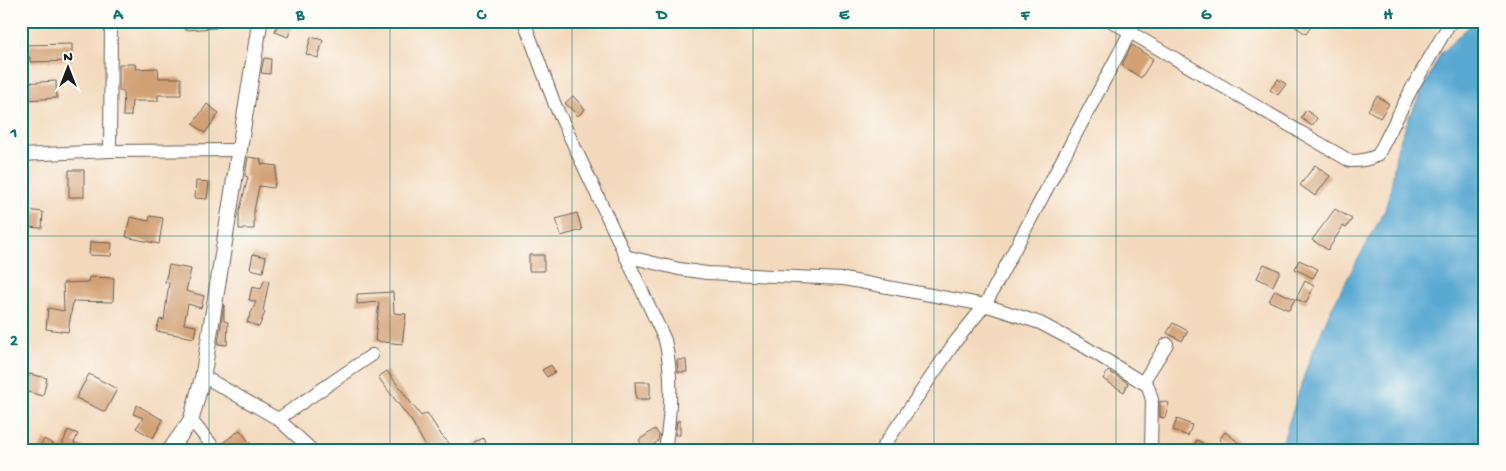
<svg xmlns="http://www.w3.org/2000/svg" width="1506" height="471" viewBox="0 0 1506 471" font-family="'Gochi Hand',sans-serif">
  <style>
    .water { fill: #58a8d2; stroke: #3a6277 }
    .building { fill: #d2a075 }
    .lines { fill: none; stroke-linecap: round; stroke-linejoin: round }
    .minor-casing { stroke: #675e54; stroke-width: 14 }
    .tertiary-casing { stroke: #675e54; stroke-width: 17 }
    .minor { stroke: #fff; stroke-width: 12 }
    .tertiary { stroke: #fff; stroke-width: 15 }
    .grid { fill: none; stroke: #0f766e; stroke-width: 1; stroke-opacity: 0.55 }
    .neatline { fill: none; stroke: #0f766e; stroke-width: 2 }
    .grid-label { font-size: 16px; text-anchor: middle; font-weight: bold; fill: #0f766e }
  </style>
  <rect width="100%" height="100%" fill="#fdfcf7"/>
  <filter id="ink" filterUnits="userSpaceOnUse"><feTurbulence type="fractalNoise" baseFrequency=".02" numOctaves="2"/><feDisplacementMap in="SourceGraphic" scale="10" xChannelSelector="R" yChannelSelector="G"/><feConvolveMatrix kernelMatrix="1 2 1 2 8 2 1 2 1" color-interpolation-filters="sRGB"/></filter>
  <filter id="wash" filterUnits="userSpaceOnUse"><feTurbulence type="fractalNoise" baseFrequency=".0096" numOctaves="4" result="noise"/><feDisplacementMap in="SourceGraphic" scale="20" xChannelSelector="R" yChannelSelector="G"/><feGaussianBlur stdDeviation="1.12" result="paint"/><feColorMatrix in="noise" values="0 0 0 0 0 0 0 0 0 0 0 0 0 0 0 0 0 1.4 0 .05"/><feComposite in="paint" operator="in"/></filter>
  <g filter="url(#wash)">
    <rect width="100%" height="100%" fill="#f3d9bc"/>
    <path class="water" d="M1475,21H1485V450H1280L1309,361L1331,309L1385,210L1391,188L1397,149L1410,115L1441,53Z"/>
    <g id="blocks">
      <path class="building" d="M184,21H216V28L185,30Z
        M278,21H294L288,37L275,32Z
        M1287,21H1315L1306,34Z
        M311,37L323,40L318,58L306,54Z
        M72,44V61L30,62V57L21,59V45Z
        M1132,45L1153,59L1141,78L1122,65Z
        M264,58L271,59L270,74L261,73Z
        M119,64H135L136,69L158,68L159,78H181V95H158V101H132L131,116H123L124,91H119Z
        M1278,79L1286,84L1278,95L1270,90Z
        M56,81L57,98L26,100L24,83Z
        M573,96L585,109L578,116L565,103Z
        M1377,96L1389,104L1380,118L1368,110Z
        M207,104L219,113L205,133L193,124Z
        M1306,110L1317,118L1312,126L1301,118Z
        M248,157L261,159V164L277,166L274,188L259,186L254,211V229H239V213L248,177L245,176Z
        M1315,165L1330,176L1315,196L1300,185Z
        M69,170H84V197H69Z
        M196,181L209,182L207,199L195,198Z
        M1335,209L1352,219L1346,228L1343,226L1328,250L1312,240Z
        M26,210L43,212L42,228L24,227Z
        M577,213L582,230L561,236L556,219Z
        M150,216L163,218L159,244L126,237L130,217L149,221Z
        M90,242L112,243L111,256L89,255Z
        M253,254L266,257L263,272L250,269Z
        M529,255H544V271H529Z
        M1299,260L1318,269L1313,278L1295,269Z
        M1264,264L1280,271L1273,286L1257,278Z
        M169,265L191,269L186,291L204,296L201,308L188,304L184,324L196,326L194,338L156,331L160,319L164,320L169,283L165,282Z
        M89,277L114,278L113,302L73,301L68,332L46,329L48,308L64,311L63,283L88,282Z
        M264,280L269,281L263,311L265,312L259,327L247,322L256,302L249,300L252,287L261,289Z
        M1305,281L1314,286L1306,303L1296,299Z
        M1275,290L1295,299L1289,310L1269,301Z
        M393,292L394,313L406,314L402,344L375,341L379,302L357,304V294Z
        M224,304V321L228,322L227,345L218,344Z
        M1173,323L1188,331L1182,341L1167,333Z
        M677,360H686L687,372H678Z
        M551,365L555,372L547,377L542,370Z
        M387,371L421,416L427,413L442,436L456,450H428L412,422L378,377Z
        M1108,371L1128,383L1124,392L1103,379Z
        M29,374L47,378L43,396L24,391Z
        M89,374L117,389L105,412L76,398Z
        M635,382H650V399H636Z
        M1160,401L1169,403L1165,418L1160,417Z
        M137,405L163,420L153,438L136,428L143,418L133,414Z
        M1177,419L1192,425L1188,436L1173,430Z
        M677,421H680V435H675Z
        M655,429L659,435L658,441L646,450L639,440Z
        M68,430L78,434L74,443L91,450H38L44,439L61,448Z
        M240,430L255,450H225L221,444Z
        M1225,432L1248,450H1231L1219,440Z
        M483,438L490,450H478L474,443Z
        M1197,440L1217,450H1191Z"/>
    </g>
  </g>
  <g filter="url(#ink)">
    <use href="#blocks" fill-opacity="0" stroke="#675e54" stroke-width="1"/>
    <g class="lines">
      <defs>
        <path id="minor" d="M524,21L555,105L665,340C673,375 671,414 665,450
          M1111,21L1350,161C1361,161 1368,160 1378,155L1412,88L1451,21
          M110,151L111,21
          M21,155L110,151L238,150
          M625,256L679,269L707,273L844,279L985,305L1040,323L1085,347L1148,386L1152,400L1151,450
          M203,376L278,419L312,450
          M1143,382L1167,344
          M278,419L372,355
          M191,420L216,450
          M881,450L955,342L985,305L1136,21"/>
        <path id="tertiary" d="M170,450L191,420L203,376L260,21"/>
      </defs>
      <use href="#minor" class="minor-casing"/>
      <use href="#tertiary" class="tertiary-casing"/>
      <use href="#minor" class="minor"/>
      <use href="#tertiary" class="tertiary"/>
    </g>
  </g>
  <path class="grid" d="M209,21V450M390,21V450M572,21V450M753,21V450M934,21V450M1116,21V450M1297,21V450M21,236H1485"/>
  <rect width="1506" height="471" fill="none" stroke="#fdfcf7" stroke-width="55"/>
  <g transform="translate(68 68)" stroke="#fdfcf7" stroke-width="4" paint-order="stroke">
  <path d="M0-4L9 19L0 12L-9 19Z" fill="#1c1c1c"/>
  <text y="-8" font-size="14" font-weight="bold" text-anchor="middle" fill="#1c1c1c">N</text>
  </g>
  <rect x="28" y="28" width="1450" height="416" class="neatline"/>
  <g class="grid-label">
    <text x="118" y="19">A</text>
    <text x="300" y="19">B</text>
    <text x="481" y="19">C</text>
    <text x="662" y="19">D</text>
    <text x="844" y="19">E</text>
    <text x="1025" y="19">F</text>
    <text x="1206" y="19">G</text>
    <text x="1388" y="19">H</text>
    <text x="14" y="137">1</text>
    <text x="14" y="345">2</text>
  </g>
</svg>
